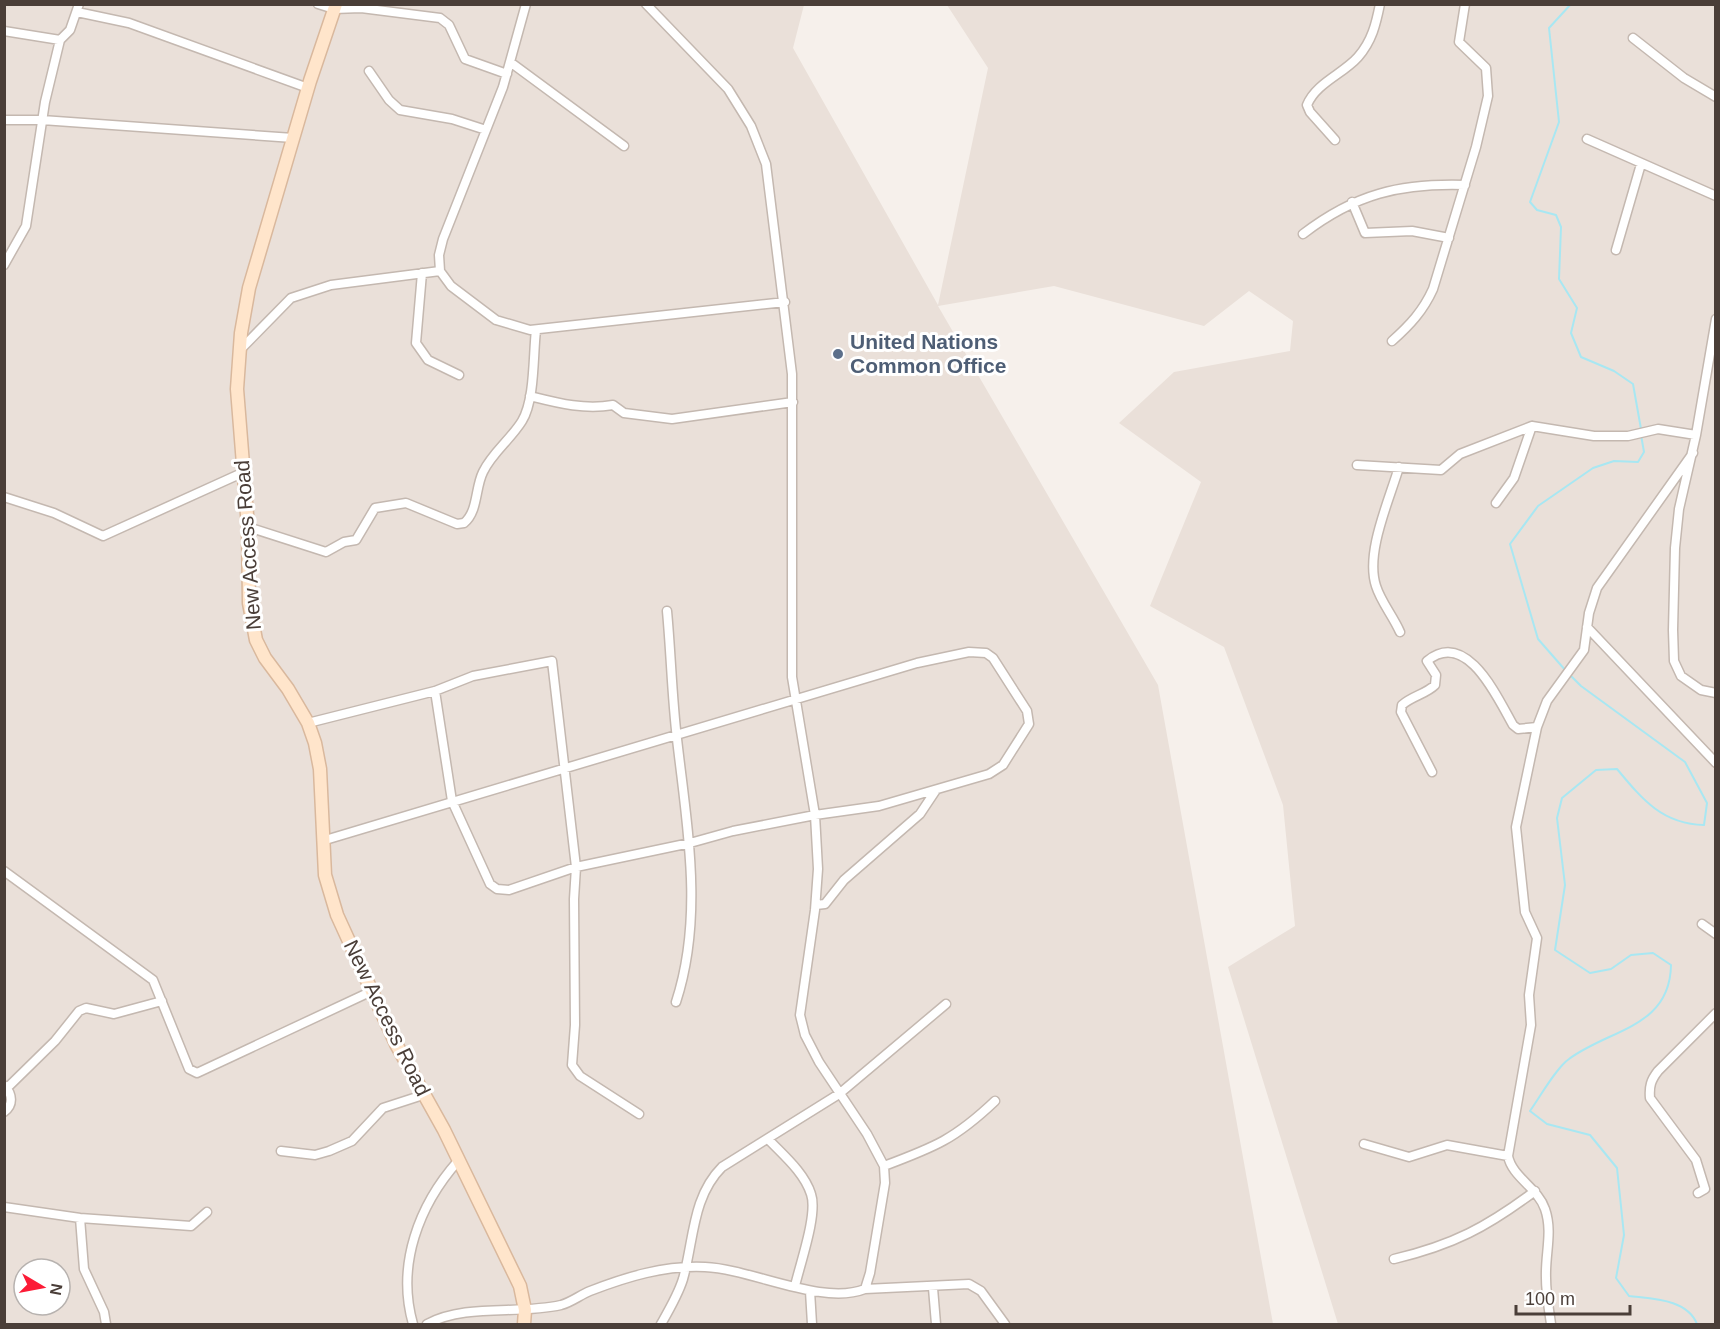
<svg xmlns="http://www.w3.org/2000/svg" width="1720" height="1329" viewBox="0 0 1720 1329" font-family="Helvetica,sans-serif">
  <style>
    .residential { fill: #eae0d9; fill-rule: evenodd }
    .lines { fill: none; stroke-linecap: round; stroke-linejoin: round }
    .stream { stroke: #a8e7f2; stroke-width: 2 }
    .street-casing { stroke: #c4b8b0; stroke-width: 11 }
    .secondary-casing { stroke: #d9b89d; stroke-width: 15 }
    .street { stroke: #fff; stroke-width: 8 }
    .secondary { stroke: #ffe5cb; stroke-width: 12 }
    .service-dot { fill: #5c6f8a; stroke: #fff; stroke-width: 2 }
    .labels { text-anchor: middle; stroke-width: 6; stroke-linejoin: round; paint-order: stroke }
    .service-label { font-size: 21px; font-weight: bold; fill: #4e5e75; stroke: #fff; text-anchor: start }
    .street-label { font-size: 21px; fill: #4a3e38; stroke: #fff }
  </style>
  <rect width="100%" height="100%" fill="#f6f0eb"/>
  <path class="residential" d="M5,5H804L793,48L938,305L988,68L947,5H1715V1324H1338L1228,967L1295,926L1283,805L1224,647L1150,606L1201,482L1119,423L1174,372L1290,351L1293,321L1249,291L1204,326L1054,286L938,306L1158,685L1273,1324H5ZM24,1269H60V1305H24Z"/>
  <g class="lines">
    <path class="stream" d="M1571,4L1549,28L1559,122L1530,202L1537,210L1556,215L1561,227L1559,279L1577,308L1571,333L1581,357L1614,371L1633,384L1641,429
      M1566,671L1538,639L1510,544L1538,506L1593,468L1614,461L1638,462L1644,452L1641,435
      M1570,675L1581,686L1685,762L1707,803L1704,825C1662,824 1642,799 1617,769L1596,770L1562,798L1557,818L1565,885L1555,950L1590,973L1611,969L1631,955L1653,953L1671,965C1670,1028 1609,1029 1569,1059C1556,1068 1540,1097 1530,1111L1547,1124L1590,1135L1617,1168L1624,1235L1616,1278L1629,1296C1653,1299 1687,1299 1697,1324"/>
    <defs>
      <path id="street" d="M318,4L334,9L361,8L440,18L449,25L465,59L507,74
        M526,4L503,87L443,239L439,255L440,271L451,286L496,320L530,330L785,302
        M77,12L129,23L308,88
        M4,31L60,40L70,30L79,4
        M1633,38L1684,78L1716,97
        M510,62L624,146
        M369,71L389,100L400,110L452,119L486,130
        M4,120H42L293,138
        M1587,139L1716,196
        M1335,140L1310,112L1307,105C1316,83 1343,74 1358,57C1372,41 1376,24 1380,4
        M1352,202L1365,233L1412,231L1449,238
        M1303,234C1355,194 1400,183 1465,185
        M1616,250L1641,164
        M4,265L26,226L45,102L60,40
        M422,273L416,343L428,360L459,375
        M1716,319L1696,435L1679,509L1675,548L1673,630L1674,661L1681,676L1701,690L1716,693
        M1392,341C1410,325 1423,311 1433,289L1476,147L1488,96L1486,68L1459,42L1465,4
        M240,350L291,298L331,285L440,271
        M530,396C558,403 584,410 613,405L624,413L672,419L793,402
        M1357,465L1441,470L1460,454L1532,426L1594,436H1628L1658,429L1696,435
        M1399,467C1389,501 1365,553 1376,586C1381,602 1393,616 1400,632
        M4,497L54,513L103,536L242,473
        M1496,503L1514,478L1532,426
        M248,527L326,552L344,542L356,540L375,508L406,503L457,524L464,523C478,512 475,488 483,472C492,453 511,439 522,421C535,400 533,355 536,330
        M667,611C671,654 672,697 677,739C687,827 704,916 676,1002
        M1587,627L1716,763
        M308,723L435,691L473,676L552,661L576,867L574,899L575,1025L572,1065L580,1076L639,1114
        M1432,772L1401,712L1402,705C1412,696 1426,694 1435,685L1436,675L1427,661C1467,628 1498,699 1513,725L1518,729L1537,727
        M322,841L917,663L969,652L986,653L993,658L1027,711L1029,724L1003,765L989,774L879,806L815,815L733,831L690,843L576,867L509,890L497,889L490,884L452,801L435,691
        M4,871L153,980L189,1069L197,1073L372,991
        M816,905L825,904L844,880L920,814L936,790
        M1702,924L1716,934
        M7,1088L55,1041L79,1011L86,1008L114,1014L162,1001
        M4,1112C14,1105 12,1094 5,1086
        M768,1139C783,1155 804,1172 811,1194C818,1214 800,1264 795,1286
        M1364,1144L1409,1157L1447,1145L1508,1156
        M281,1151L315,1155L329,1151L352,1141L383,1108L423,1095
        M884,1166C935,1147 955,1139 995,1101
        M1698,1193L1705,1189L1696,1160L1650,1098C1649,1086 1651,1080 1658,1071L1716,1013
        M4,1207L80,1218L191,1226L207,1212
        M80,1218L84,1269L104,1312L106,1324
        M1394,1259C1453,1245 1487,1227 1535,1191
        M933,1288L936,1324
        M865,1289L969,1284L981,1291L1005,1324
        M810,1291L812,1324
        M413,1324C396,1265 419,1205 458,1161
        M427,1324C467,1303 518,1315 561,1305C572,1302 580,1295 590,1291C626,1277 665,1265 705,1267C752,1269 822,1306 865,1289L870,1273L885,1183L884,1166L867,1134L819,1062L805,1035L800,1015L815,910L818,869L815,815L792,677V374L766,164L751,126L728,89L646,4
        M661,1324C669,1310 678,1295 683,1279C694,1240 692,1197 722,1167L839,1094L946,1004
        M1551,1324C1549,1309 1546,1294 1546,1278C1545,1254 1553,1232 1545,1209C1538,1188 1512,1177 1508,1156L1531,1025L1529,995L1537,938L1525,912L1516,827L1537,727L1547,701L1584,650L1589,613L1597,588L1693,453"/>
      <path id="secondary" d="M336,4L310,81L249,288L241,333L237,389L248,527L249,603L256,640L265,658L288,689L308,723L315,743L320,769L325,875L337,915L396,1044L444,1130L520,1286L525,1310L524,1324"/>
    </defs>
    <use href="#street" class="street-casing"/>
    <use href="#secondary" class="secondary-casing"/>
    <use href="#street" class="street"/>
    <use href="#secondary" class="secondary"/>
  </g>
  <circle class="service-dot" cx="838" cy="354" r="6"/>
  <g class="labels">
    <g class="service-label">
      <text x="850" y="349">United Nations<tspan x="850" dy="24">Common Office</tspan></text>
    </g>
    <g class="street-label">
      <text transform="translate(248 545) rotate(-94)" y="7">New Access Road</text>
      <text transform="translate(387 1018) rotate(64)" y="7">New Access Road</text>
    </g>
  </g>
  <rect width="1720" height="1329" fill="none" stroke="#4a3e38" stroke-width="12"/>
  <g transform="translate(42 1287) rotate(100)"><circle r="28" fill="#ffffff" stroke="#b7b2af" stroke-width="1.5"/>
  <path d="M0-4.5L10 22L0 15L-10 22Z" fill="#fc1b36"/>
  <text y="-9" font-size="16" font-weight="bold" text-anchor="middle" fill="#4a3e38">N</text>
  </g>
  <path d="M1516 1305v9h114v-9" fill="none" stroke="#4a3e38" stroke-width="3"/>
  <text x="1525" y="1305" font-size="18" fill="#4a3e38" stroke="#ffffff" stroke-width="4.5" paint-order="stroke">100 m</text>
</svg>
